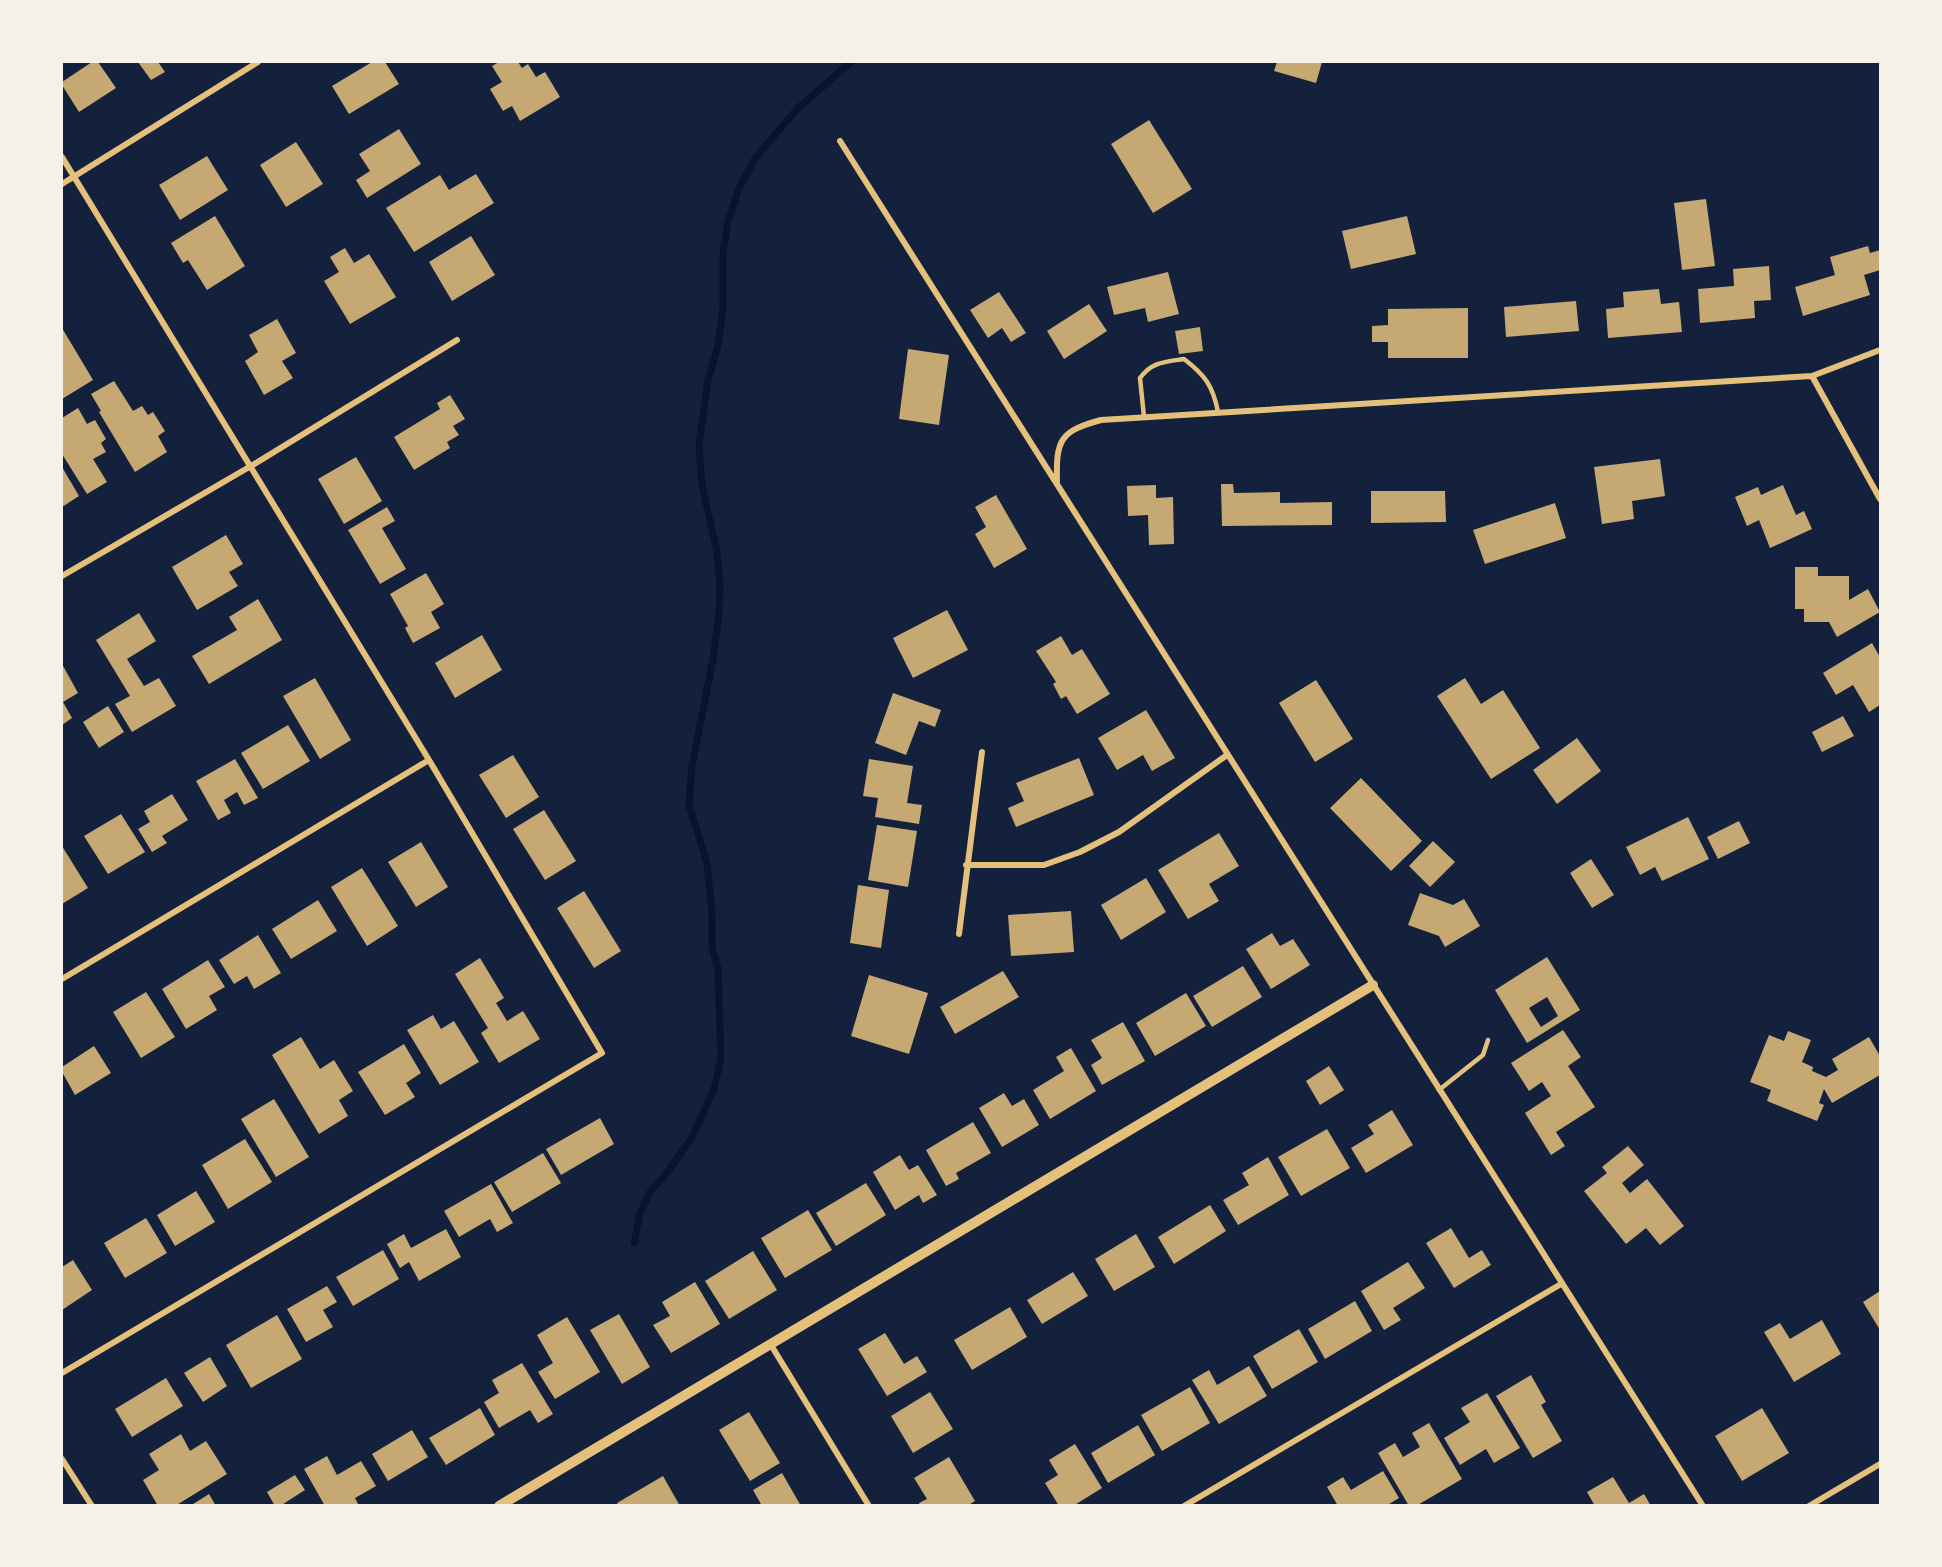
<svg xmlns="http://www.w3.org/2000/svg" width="1942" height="1567" viewBox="0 0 1942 1567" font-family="Ubuntu,sans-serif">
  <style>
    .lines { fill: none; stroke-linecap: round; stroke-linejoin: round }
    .stream { stroke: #0b132b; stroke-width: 7 }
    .building { fill: #c6a872; fill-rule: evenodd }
    .service { stroke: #e5c07b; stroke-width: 4.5 }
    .minor { stroke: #e5c07b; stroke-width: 6 }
    .tertiary { stroke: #e5c07b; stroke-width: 10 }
  </style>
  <rect width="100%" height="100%" fill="#14213d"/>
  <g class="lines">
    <path class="stream" d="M634,1243L640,1213L650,1192L666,1174L691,1139L714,1089L721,1059L718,969L712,947V914L707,863L689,805L692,765L714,654L719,612L720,585L717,551L702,486L699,445L708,380L718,346L723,308V253L728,222L739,188L756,157L797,109L851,62"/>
  </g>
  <path class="building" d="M92,62H98L116,88L79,112L62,85V82Z
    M138,62H158L165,72L151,80Z
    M372,62H385L399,84L349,114L332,86Z
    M499,62H518L522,68L528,64L536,77L545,72L560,97L520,121L512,106L503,111L490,89L502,82L492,66Z
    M1277,62H1322L1316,83L1274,71Z
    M1149,120L1192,189L1153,213L1111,144Z
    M399,129L421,164L367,198L356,180L370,171L359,154Z
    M296,142L323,184L286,207L260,165Z
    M207,156L228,190L180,220L159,185Z
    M476,174L494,203L414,252L386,208L440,175L449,190Z
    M1706,199L1715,266L1682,270L1674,203Z
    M215,216L245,266L207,290L188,260L183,263L171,243Z
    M1407,216L1416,254L1351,269L1342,231Z
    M471,236L495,275L452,301L429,262Z
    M1868,246L1870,253L1880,250V270L1864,275L1870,295L1803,316L1795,287L1835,275L1830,257Z
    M345,248L354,263L369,254L396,297L350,324L324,281L339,272L330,257Z
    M1769,266L1771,300L1754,301L1755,318L1700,323L1698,289L1734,286L1733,269Z
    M1168,272L1179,314L1148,322L1145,308L1114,315L1107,287Z
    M1659,289L1661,304L1679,302L1682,332L1608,338L1606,309L1624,307L1623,292Z
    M999,292L1026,333L1011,342L1002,328L988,338L970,310Z
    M1576,301L1579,331L1506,337L1504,307Z
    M1089,304L1107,331L1064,359L1047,331Z
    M1468,308V358H1388V342H1372V326L1388,325V309Z
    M277,319L296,353L282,361L293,378L264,395L245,361L258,352L249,335Z
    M1200,327L1203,351L1179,354L1175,331Z
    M62,328L93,380L62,399Z
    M908,349L949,355L939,425L899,419Z
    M114,381L133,411L142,406L148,415L153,412L165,431L158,436L167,452L135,472L99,412L101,411L91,394Z
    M450,395L465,419L453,426L459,435L447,442L450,448L414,470L394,437L440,409L437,403Z
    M78,408L87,424L95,420L106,439L101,443L106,452L93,459L107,482L87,494L62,454V418Z
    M356,457L382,501L344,524L318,479Z
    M1660,459L1665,496L1632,501L1634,519L1602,524L1594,467Z
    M62,467L79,496L62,507Z
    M1221,484H1233L1234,493L1280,492V503L1332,502V525L1222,526Z
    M1156,485V498L1173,497L1174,544L1149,545L1148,515L1128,516L1127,486Z
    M1783,485L1796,515L1804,511L1812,529L1770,548L1759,520L1747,526L1735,497L1758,487L1761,495Z
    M1371,491H1445L1446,522L1371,523Z
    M996,495L1027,549L994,568L975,534L986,527L975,507Z
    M1555,503L1566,538L1485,564L1473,530Z
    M387,507L395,521L382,528L406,569L380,584L348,530Z
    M226,535L243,564L229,572L238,586L197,610L172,567Z
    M1795,567H1818V576H1849V600L1868,589L1880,612L1837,637L1829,622H1804V609H1795Z
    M426,573L444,604L431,612L440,628L413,643L405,628L408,626L390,594Z
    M258,599L282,640L209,684L192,656L237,630L229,617Z
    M947,610L968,650L913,678L893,638Z
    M139,613L156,641L127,659L144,686L159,678L176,706L132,732L115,704L130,696L96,640Z
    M482,635L502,670L455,698L435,663Z
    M1061,636L1072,655L1082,649L1110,694L1077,714L1066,696L1061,699L1053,684L1056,682L1036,651Z
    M1872,643L1880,657V705L1869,712L1853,685L1836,695L1823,673Z
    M62,664L78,693L63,702L72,718L62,725Z
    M315,678L351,740L320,759L283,696Z
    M1465,678L1481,704L1503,690L1540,748L1491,779L1437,696Z
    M1316,680L1353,739L1315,762L1279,703Z
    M893,693L941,710L935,727L919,721L906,755L875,743Z
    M108,706L124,732L99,748L83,722Z
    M1146,710L1175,758L1152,771L1143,755L1117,770L1098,738Z
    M1843,716L1854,736L1822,752L1812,732Z
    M288,725L310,761L263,789L241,753Z
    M1577,738L1601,771L1557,804L1533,770Z
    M513,755L539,797L506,818L479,775Z
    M1079,758L1094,795L1016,827L1008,808L1024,801L1016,783Z
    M235,759L258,798L244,805L237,792L224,800L231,813L218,820L196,781Z
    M869,759L913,766L907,803L922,805L919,824L875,817L878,798L863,796Z
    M1361,778L1422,841L1391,871L1330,808Z
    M172,794L188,820L162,836L167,843L152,852L138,829L150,822L144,811Z
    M544,810L576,861L545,880L513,829Z
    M121,814L145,852L108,874L84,836Z
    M1688,817L1709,859L1662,881L1655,867L1640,875L1626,847Z
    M1739,821L1750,843L1718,859L1707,837Z
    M877,825L917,831L908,887L868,880Z
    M1219,833L1239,866L1209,884L1219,901L1188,919L1158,870Z
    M1433,841L1455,862L1430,887L1409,866Z
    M421,842L448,887L416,907L388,862Z
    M62,846L88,888L62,904Z
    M1591,859L1614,895L1592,908L1570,873Z
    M362,868L398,926L367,946L331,887Z
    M1146,878L1166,912L1121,940L1101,905Z
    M858,885L889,890L881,948L850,943Z
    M584,891L621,951L594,968L557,908Z
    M1420,893L1453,905L1464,899L1480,926L1445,947L1439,936L1408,925Z
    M318,900L337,931L291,959L272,929Z
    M1071,911L1074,952L1011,956L1008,915Z
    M1272,933L1280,946L1293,939L1310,965L1271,989L1246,949Z
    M258,935L281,973L254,989L247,976L234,984L219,960Z
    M1547,957L1580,1010L1527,1043L1495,990ZM1547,997L1558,1016L1541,1027L1529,1008Z
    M480,958L504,998L496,1003L507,1021L523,1011L540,1039L499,1063L481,1033L488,1028L455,974Z
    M208,960L225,987L209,996L217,1010L186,1029L162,989Z
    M1243,966L1262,997L1212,1027L1193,996Z
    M1003,971L1019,997L955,1034L940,1007Z
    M869,975L928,993L909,1054L851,1036Z
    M146,992L175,1037L141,1058L113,1012Z
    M1186,993L1206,1026L1155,1056L1136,1023Z
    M433,1015L441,1029L454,1021L479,1062L440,1085L407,1030Z
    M1123,1022L1145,1061L1102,1085L1091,1065L1102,1058L1091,1040Z
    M1563,1030L1581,1057L1568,1066L1595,1107L1556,1132L1565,1146L1551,1155L1525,1113L1551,1096L1542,1082L1529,1091L1511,1063Z
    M1788,1031L1811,1040L1802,1062L1813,1067L1812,1071L1826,1077L1838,1070L1832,1059L1869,1037L1880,1056V1075L1832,1103L1824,1089L1819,1103L1824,1105L1817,1121L1767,1101L1771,1090L1750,1082L1769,1035L1784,1041Z
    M301,1037L320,1069L334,1060L353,1091L339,1100L348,1116L319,1134L272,1055Z
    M404,1044L421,1073L406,1083L415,1097L385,1115L358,1072Z
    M94,1046L111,1073L75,1095L62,1072V1067Z
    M1071,1048L1096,1091L1050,1119L1033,1090L1064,1071L1056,1057Z
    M1329,1066L1344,1090L1320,1105L1306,1081Z
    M1004,1093L1012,1106L1024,1099L1039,1125L1002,1147L979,1108Z
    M274,1099L309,1157L276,1177L241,1119Z
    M1392,1110L1413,1145L1366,1173L1351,1148L1374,1134L1368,1125Z
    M600,1118L614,1144L561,1175L546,1149Z
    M973,1122L991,1153L956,1173L959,1179L946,1186L926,1150Z
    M1327,1129L1350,1168L1301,1196L1278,1157Z
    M245,1139L272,1182L228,1209L202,1165Z
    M1628,1146L1644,1165L1622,1183L1630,1193L1647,1179L1684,1226L1660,1245L1646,1228L1626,1244L1584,1191L1607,1173L1602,1167Z
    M543,1153L561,1183L512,1212L494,1182Z
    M900,1155L909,1170L918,1165L937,1195L923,1203L919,1195L895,1210L873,1172Z
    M1268,1157L1289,1195L1238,1225L1223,1200L1249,1185L1242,1173Z
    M866,1183L886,1215L836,1246L816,1213Z
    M491,1184L513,1223L497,1232L490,1219L459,1237L444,1211Z
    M196,1191L215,1222L175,1246L157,1215Z
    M1210,1205L1226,1231L1174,1264L1158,1237Z
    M808,1210L832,1250L785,1278L761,1238Z
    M146,1218L167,1253L125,1278L104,1243Z
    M1451,1228L1469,1258L1482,1250L1491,1265L1454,1288L1426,1243Z
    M446,1229L461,1257L419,1281L409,1262L400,1268L387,1244L404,1234L411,1248Z
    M1136,1234L1155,1267L1114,1291L1095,1259Z
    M383,1250L399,1279L353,1306L336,1277Z
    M753,1251L777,1290L729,1319L705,1281Z
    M73,1260L92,1290L62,1310V1267Z
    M1408,1262L1425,1288L1393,1308L1401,1320L1384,1330L1361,1291Z
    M1073,1272L1088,1296L1042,1324L1027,1300Z
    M695,1282L720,1324L671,1353L653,1325L670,1316L662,1302Z
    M327,1286L337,1302L323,1310L333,1327L306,1342L287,1309Z
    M1880,1291V1330L1863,1302Z
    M1355,1301L1372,1331L1325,1359L1308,1329Z
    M1010,1307L1027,1337L972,1370L954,1340Z
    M619,1314L650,1367L622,1384L590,1330Z
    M277,1315L302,1359L251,1388L226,1345Z
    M567,1317L600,1372L555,1399L538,1372L553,1363L537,1335Z
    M1822,1320L1841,1354L1794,1382L1764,1332L1780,1323L1790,1339Z
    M1299,1329L1318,1362L1272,1389L1253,1356Z
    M885,1333L904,1364L917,1356L927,1372L887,1396L858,1349Z
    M210,1357L227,1386L203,1402L184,1373Z
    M522,1363L553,1414L538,1423L530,1410L499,1428L484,1402L499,1393L492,1380Z
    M1249,1366L1267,1396L1219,1424L1192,1380L1209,1370L1217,1385Z
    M1531,1375L1546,1402L1541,1405L1562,1441L1533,1458L1496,1396Z
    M166,1378L183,1406L132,1437L115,1409Z
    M1190,1387L1210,1423L1162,1451L1141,1415Z
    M930,1392L953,1429L913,1453L891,1416Z
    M1487,1393L1520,1448L1494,1463L1486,1449L1460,1465L1444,1438L1470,1422L1461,1408Z
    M480,1408L495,1435L446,1465L429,1438Z
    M1762,1408L1789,1453L1742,1481L1715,1436Z
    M749,1412L780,1463L750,1481L719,1430Z
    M1429,1423L1462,1479L1416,1506H1409L1378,1453L1395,1443L1403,1457L1420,1447L1412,1433Z
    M1138,1425L1155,1455L1108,1483L1091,1453Z
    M412,1430L428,1457L388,1481L372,1454Z
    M181,1434L190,1451L206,1441L227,1474L175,1506H158L143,1480L159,1470L149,1454Z
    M1075,1444L1102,1488L1073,1506H1059L1045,1483L1058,1475L1049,1460Z
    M327,1456L337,1475L361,1461L376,1486L355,1498L359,1506H325L304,1469Z
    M949,1457L975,1501L967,1506H920L919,1503L927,1499L914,1478Z
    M1383,1471L1399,1498L1386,1506H1338L1327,1487L1343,1477L1351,1490Z
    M782,1473L801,1506H762L753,1490Z
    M295,1475L305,1490L280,1506H275L267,1492Z
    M663,1476L680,1506H619L617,1503Z
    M1613,1477L1629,1503L1644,1494L1651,1506H1595L1587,1492Z
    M209,1494L216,1506H190Z"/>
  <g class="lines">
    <path class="service" d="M1144,417L1140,378C1152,362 1164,362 1184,359C1205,375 1213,386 1218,412
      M1439,1090L1483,1055L1488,1040"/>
    <path class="minor" d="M840,141C1129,595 1412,1053 1703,1506
      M62,157L429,760L602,1053L62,1373
      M62,184L258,62
      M1812,376L1880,499
      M1057,481C1056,440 1060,431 1101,420L1812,376L1880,350
      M62,576L251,466L457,340
      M966,865H1044L1080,852L1119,832L1227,755
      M959,934L982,752
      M62,979L429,760
      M771,1345L869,1506
      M62,1459L92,1506
      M1184,1506L1561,1284
      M1809,1506L1880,1464"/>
    <path class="tertiary" d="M499,1506L1373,985"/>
  </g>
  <rect width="1942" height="1567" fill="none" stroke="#f6f1e7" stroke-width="126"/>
</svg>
